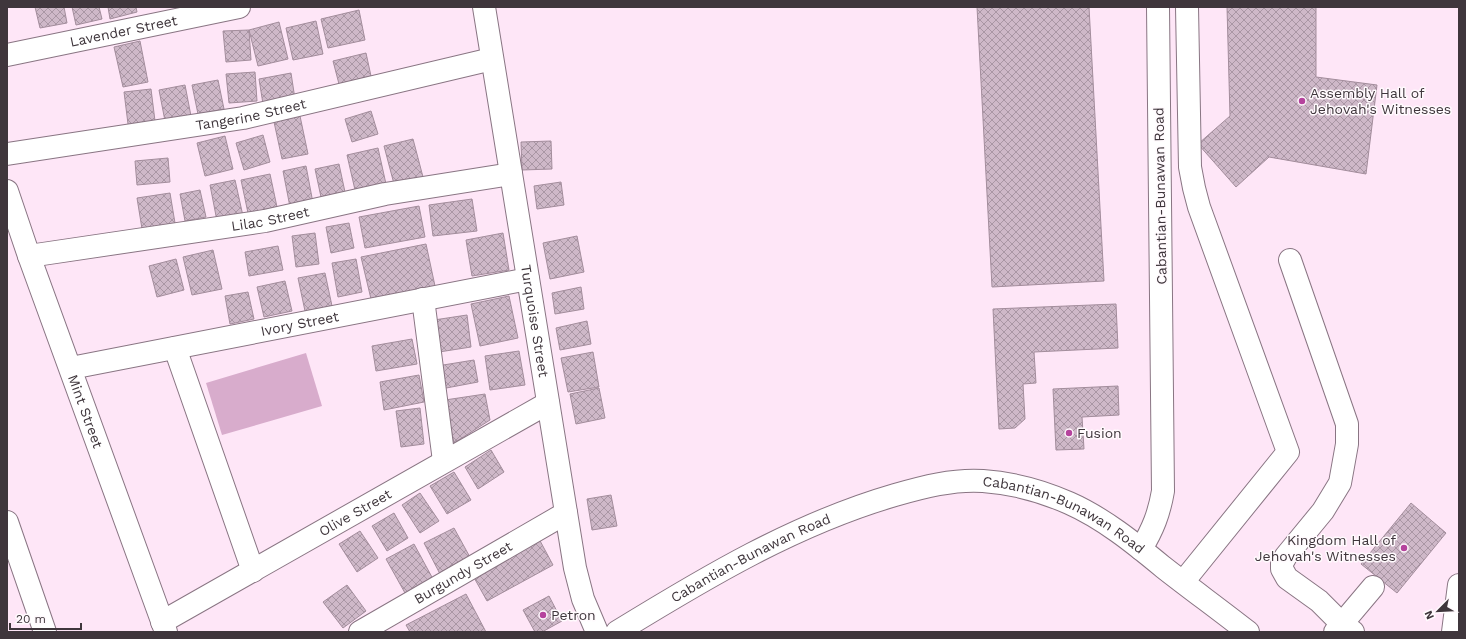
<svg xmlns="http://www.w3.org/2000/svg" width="1466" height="639" viewBox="0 0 1466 639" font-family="'Work Sans',sans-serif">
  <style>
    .pitch { fill: #d8accc }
    .building { fill: url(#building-cross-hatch); stroke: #a38d9c }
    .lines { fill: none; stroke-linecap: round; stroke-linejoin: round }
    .minor-casing { stroke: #897583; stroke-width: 24 }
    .major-casing { stroke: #897583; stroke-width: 24 }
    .minor { stroke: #fff; stroke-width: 22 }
    .major { stroke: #fff; stroke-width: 22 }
    .poi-dot { fill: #b5439d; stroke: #fffafd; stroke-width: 1.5 }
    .labels { text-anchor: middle; stroke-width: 3; stroke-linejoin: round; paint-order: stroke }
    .street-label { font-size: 14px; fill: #3f363c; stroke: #fffafd }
    .poi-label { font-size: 14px; fill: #3f363c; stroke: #fffafd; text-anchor: start }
  </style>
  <defs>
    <pattern id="building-cross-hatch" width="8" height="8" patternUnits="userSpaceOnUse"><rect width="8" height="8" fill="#ceb8c8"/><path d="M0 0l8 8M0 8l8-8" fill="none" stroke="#a996a4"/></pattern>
  </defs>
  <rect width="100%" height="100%" fill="#fee6f7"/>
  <path class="pitch" d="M306,353L322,406L222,435L206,383Z"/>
  <path class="building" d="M35,7H64L67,23L40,28Z
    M72,7H99L102,19L76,25Z
    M108,7H136L137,12L110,19Z
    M977,7H1089L1104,281L992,287Z
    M1227,7H1316V77L1377,85L1366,174L1269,157L1236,187L1198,144L1230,116Z
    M359,10L365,40L328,48L321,19Z
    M316,21L323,54L293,60L286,28Z
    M279,22L288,59L258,66L249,30Z
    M249,30L251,60L226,62L223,31Z
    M140,41L148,82L123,87L114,47Z
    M366,53L371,76L339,84L333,61Z
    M255,72L257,101L229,103L226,74Z
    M291,73L295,99L263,104L259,79Z
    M218,80L224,109L198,114L192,85Z
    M185,85L191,116L165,121L159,90Z
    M151,89L156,129L129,132L124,92Z
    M371,111L378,134L352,142L345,119Z
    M300,116L308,154L282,159L274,122Z
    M263,135L270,162L244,170L236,143Z
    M225,136L233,169L205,176L197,143Z
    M413,139L423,177L394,184L384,146Z
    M551,141L552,169L522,170L521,142Z
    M378,148L386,184L355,190L347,155Z
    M168,158L170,182L137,185L135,161Z
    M339,164L345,192L321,197L315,169Z
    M306,166L313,203L290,207L283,171Z
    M270,174L277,207L248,213L241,180Z
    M235,180L243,216L217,221L210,185Z
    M561,182L564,205L537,209L534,186Z
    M200,190L206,217L185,221L180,194Z
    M170,193L176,229L143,235L137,198Z
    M472,199L477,231L433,236L429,205Z
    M419,206L425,237L365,248L359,217Z
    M349,223L354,248L331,253L326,227Z
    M315,233L319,264L296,267L292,236Z
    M503,233L509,270L472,276L466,240Z
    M577,236L584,272L550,279L543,243Z
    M426,244L435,286L371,299L361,257Z
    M278,246L283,270L249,276L245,252Z
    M213,250L222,289L192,295L183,257Z
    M176,259L184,290L157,297L149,266Z
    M356,259L362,292L338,297L332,263Z
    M325,273L332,306L305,311L298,278Z
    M285,281L292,311L264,317L257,287Z
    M581,287L584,309L555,314L552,293Z
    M248,292L254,319L230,324L225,296Z
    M509,296L518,338L480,346L471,304Z
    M1116,304L1118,348L1034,352L1036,383L1023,384L1025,419L1015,428L999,429L993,309Z
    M467,315L471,347L439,352L434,320Z
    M587,321L591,344L560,350L556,328Z
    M412,339L417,364L376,371L372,346Z
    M519,351L525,385L490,390L485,356Z
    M593,352L599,387L568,392L561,358Z
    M474,360L478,382L441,389L437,366Z
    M419,375L424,402L384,410L380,382Z
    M1118,386L1119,415L1082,417L1084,449L1056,450L1053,389Z
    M599,388L605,418L576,424L570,394Z
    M485,394L490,420L454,443L445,400Z
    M420,408L424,444L401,447L396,411Z
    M491,450L504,472L478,489L465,467Z
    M454,472L471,500L447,514L430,486Z
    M420,493L439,521L420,533L402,505Z
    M611,495L617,526L592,530L587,499Z
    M1411,503L1446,533L1397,593L1361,564Z
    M394,513L408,538L387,551L372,526Z
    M454,528L471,559L440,574L424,543Z
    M360,531L378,558L357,572L339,544Z
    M538,537L553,565L487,601L472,574Z
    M414,544L433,579L405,593L386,559Z
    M347,585L366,611L343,628L323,602Z
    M466,594L486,632H410L406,625Z
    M549,596L562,621L542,632H535L523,610Z"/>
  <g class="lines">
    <defs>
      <g id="minor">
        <path id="s1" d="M484,7L575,568L583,599L597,632"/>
        <path id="s2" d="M7,55L239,7"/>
        <path id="s3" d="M7,154L243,118L492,59"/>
        <path id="s4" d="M7,191L29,256L166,632"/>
        <path id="s5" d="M29,256L265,221L385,194L511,174"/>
        <path d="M1290,260L1347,424V444L1340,483L1323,511L1286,556L1282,563V569L1287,578L1319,601L1342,624L1353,632"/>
        <path d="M423,299L444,461"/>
        <path d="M175,348L253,571"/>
        <path id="s6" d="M71,368L528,279"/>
        <path d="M7,522L45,632"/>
        <path d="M1183,582L1288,452L1199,207L1194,188L1190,167L1187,7"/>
        <path id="s7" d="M162,622L548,403"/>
        <path id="s8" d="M360,632L566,513"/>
        <path d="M1335,632L1373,587"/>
        <path d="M1453,632L1459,585"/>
      </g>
      <g id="major">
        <path d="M1141,549C1153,529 1159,514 1163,491L1158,7"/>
        <path id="s9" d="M617,632C705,578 795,524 895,495C923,487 953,479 983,481C1012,483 1042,491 1069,503C1103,518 1134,543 1163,567C1191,589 1220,610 1248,632"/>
      </g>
    </defs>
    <use href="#minor" class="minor-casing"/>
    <use href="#major" class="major-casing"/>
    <use href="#minor" class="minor"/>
    <use href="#major" class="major"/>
  </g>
  <g class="poi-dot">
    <circle cx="1302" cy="101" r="4"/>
    <circle cx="1069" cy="433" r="4"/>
    <circle cx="1404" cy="548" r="4"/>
    <circle cx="543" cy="615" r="4"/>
  </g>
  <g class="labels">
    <g class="street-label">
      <text dy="5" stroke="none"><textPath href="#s2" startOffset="119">Lavender Street</textPath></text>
      <text dy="5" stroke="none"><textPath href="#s3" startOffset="247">Tangerine Street</textPath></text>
      <text transform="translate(1160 196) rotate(-91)" y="5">Cabantian-Bunawan Road</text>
      <text dy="5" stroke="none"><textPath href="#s5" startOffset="244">Lilac Street</textPath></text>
      <text dy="5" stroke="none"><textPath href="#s1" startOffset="318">Turquoise Street</textPath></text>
      <text dy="5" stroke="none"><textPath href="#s6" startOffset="233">Ivory Street</textPath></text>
      <text dy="5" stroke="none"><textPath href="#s4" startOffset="234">Mint Street</textPath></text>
      <text dy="5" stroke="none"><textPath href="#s9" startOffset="489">Cabantian-Bunawan Road</textPath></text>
      <text dy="5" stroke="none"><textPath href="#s7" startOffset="222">Olive Street</textPath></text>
      <text dy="5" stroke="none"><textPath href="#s9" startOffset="153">Cabantian-Bunawan Road</textPath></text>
      <text dy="5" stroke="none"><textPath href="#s8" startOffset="119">Burgundy Street</textPath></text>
    </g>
    <g class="poi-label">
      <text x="1310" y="98">Assembly Hall of<tspan x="1310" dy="16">Jehovah's Witnesses</tspan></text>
      <text x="1077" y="438">Fusion</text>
      <text x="1396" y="545" text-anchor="end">Kingdom Hall of<tspan x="1396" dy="16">Jehovah's Witnesses</tspan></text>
      <text x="551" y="620">Petron</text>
    </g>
  </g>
  <rect width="1466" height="639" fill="none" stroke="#3f363c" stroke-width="16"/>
  <g transform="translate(1438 611) rotate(246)" stroke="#fffafd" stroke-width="3" paint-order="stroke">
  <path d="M0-3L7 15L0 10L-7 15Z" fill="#3f363c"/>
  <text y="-6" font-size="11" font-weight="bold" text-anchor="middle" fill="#3f363c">N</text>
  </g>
  <path d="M10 623v6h71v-6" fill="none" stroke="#3f363c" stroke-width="2"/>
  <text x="16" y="623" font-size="12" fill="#3f363c" stroke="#fffafd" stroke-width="3" paint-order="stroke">20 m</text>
</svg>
